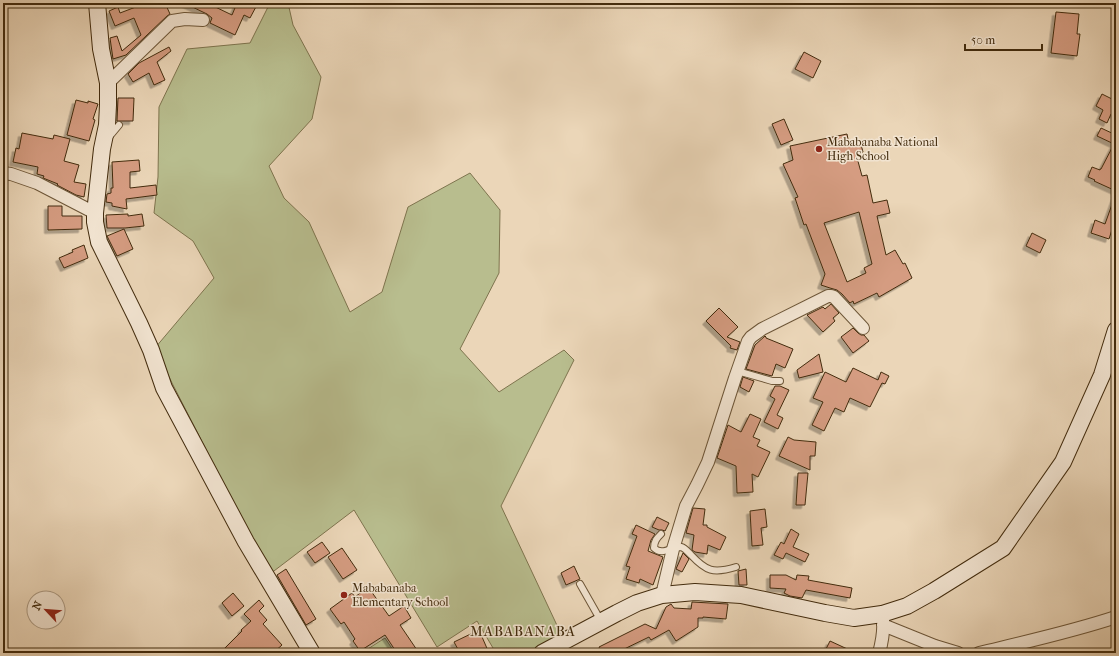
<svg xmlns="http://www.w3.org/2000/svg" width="1119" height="656" viewBox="0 0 1119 656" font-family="'IM FELL French Canon',serif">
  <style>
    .green { fill: #b8bd8e; stroke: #7e744e }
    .building { fill: #d59c81; stroke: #432c0e; fill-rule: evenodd; filter: url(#shadow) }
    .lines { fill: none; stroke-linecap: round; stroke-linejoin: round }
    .lane-casing { stroke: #6d5638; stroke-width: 8 }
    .street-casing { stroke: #6d5638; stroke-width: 14 }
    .secondary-casing { stroke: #432c0e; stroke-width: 18 }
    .lane { stroke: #f2e4d1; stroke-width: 6 }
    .street { stroke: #f2e4d1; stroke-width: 12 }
    .secondary { stroke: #f2e4d1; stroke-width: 16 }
    .poi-dot { fill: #8f2418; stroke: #f2e4d1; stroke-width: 1.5 }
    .labels { text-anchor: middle; stroke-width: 3; stroke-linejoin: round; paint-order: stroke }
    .poi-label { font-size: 12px; fill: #432c0e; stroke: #f2e4d1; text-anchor: start }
    .quarter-label { font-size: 14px; letter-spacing: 1px; fill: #432c0e; stroke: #f2e4d1 }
  </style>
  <defs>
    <filter id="shadow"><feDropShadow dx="-3.5" dy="3.5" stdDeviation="0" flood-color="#0004"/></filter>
  </defs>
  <rect width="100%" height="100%" fill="#ebd6b8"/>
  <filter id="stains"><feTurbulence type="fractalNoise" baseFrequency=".005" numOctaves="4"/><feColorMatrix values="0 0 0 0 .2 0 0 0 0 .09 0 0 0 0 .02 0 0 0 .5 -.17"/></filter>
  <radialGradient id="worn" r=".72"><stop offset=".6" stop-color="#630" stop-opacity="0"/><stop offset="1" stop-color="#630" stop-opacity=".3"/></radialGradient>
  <path class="green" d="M270,3H288L293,25L321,77L312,119L269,166L284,198L309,222L350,312L382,292L408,207L470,173L500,210L499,273L460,349L499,392L564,350L574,360L501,506L562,636L526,653H496L477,621L437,647L354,510L270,574L172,383L155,348L214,278L193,241L154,213L158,177L159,107L187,49L250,43Z
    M385,638L395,653H364L363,652Z"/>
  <path class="building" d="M140,3H165L170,14L167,16L126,55L113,59L110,38L117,36L122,51L141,35L134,18L115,26L109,11L118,7L120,13L141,5Z
    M184,3H207L232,15L237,3H258L250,18L244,15L235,35L210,23L212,18L207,14Z
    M1056,12L1079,14L1077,34H1080L1077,56L1051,53Z
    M169,47L171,51L157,62L165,80L154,85L149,73L133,82L128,74L139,63Z
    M804,52L821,61L813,78L795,69Z
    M1102,94L1116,101V114H1111L1107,123L1099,119L1103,110L1096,106Z
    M118,98H134L133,121H117Z
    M76,100L88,103V101L98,104L93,119L95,120L89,141L67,135Z
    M784,119L793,140L781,145L772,124Z
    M1101,128L1116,135V191L1094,181L1095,180L1088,177L1092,167L1100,170V169H1101L1114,144L1097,136Z
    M22,133L53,139L54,135L70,139L64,161L79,165L74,182L86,184L84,197L76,195L57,185L58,184L43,178L44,176L37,174L38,167L13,162L16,148L19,149Z
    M847,134L849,144L860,141L863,152L856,154L862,176L867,175L873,203L887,200L890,213L877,216L886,255L895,250L903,264L905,263L912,278L879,297L877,293L854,304L853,301L850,303L842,294L837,290L830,288L821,285L825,274L806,224L804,225L795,198L798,197L783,164L793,160L790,146ZM859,212L872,264L864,268L866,273L847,282L824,223Z
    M139,160L140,171L130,172V188L156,185L157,195L126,199L127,209L112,206V203L106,202L107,194L111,193V188H113L112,162Z
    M1115,196L1116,217L1109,239L1091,233L1095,220L1105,224Z
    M48,206H62V216H82V229L48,230Z
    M128,214V216L142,214L144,226L125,228H107L106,215Z
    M124,229L133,249L117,256L107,236Z
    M1032,233L1046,240L1040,253L1026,246Z
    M84,245L88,258L64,268L59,258L73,252L72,250Z
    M831,304L839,313L833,318L835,321L823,332L807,315L823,307L825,309Z
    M719,308L738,327L727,337L740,342L737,350L730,348L731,346L706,321Z
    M853,328L858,333L861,335H864L869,341L853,353L841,337Z
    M765,336L766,337V338L793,349L785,368L776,364L772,376L746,369L755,345Z
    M819,354L823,372L799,378L797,370Z
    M853,368L878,380L881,372L889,376L885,384L882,383L870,407L850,398L844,412L835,408L824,431L812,425L823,402L813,398L825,372L846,382Z
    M743,377L754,381L749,392L740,387Z
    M775,386H780L789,390L777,415L783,418L778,429L764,422L775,399L770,396Z
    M750,414L761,419L753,437L760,440L757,446L770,452L758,477L752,474L753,492L737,493L736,466L717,458L728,425L741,432Z
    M788,437L794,440L816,442L815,456H810V470L779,456Z
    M798,473H808L805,505H796Z
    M693,508L705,509L703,525H707V527L726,537L720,550L708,545L707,554L695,552L692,550L694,535L686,533Z
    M765,509L767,527L761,528L763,545L752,546L750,511Z
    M657,517L669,523L665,531L662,530H659L652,527Z
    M636,525L655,534L651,540L648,551L663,557L653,585L640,579L639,583L626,579L630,567L626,566L637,536L632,534Z
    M791,529L799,534L793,547L809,554L805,562L786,553L783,559L774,555L781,542L784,544Z
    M322,542L330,553L315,563L307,552Z
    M342,548L357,570L343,579L328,557Z
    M683,553L689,559L682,572L676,569Z
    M574,566L580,579L566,585L561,573Z
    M286,569L316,619L306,625L277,575Z
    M746,569L747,585H739L738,571Z
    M770,575H786L796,580L797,575L809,576L808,580L852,588L850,598L806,590L802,598L790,596L784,593L786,589L770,588Z
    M368,587L389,616L404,606L411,618L400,625L419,653H397L385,635L360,651L353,641L355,639L344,622L341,624L330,609L352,593L355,597Z
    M233,593L244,606L232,616L222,603Z
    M259,600L264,606L259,611L267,620L263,624L282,645L273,653H220L242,631L241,630L251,621L244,614Z
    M692,602L728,604L726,619L703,617V618H698V627L676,641L669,630L651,640L649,637L616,653H602L599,647L645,624L656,629L666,607L671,604L674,608L691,609Z
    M479,630L489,653H460L454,642Z
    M830,641L856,653H824Z"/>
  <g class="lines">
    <defs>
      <path id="lane" d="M109,137L119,125
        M737,371L772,381H780
        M661,534C657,538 654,541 654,548C662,556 671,547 681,547C685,548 688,552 691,555C706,571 713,574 736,567
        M580,584L601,621
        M371,652V653"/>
      <path id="street" d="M108,83L172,21L185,19L203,20
        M3,173L11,174L37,183L95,213
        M662,595L673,549L686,506L697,485L708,462L735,378L748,341L751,337L762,329L828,296H831L834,297L863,328
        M883,625L935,646L958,653
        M879,653C882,642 884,630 883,619
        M979,653C1025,642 1071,632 1116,617"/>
      <path id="secondary" d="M97,3L101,49L108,83V105L107,125L102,149L95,213V222L99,242L139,323L151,350L164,388L246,542L312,653
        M542,653L617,613L637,603L662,595L695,592L741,595L825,613L854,618L882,614L907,606L934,591L1003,548L1063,462L1102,375L1116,330"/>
    </defs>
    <use href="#lane" class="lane-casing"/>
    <use href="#street" class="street-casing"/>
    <use href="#secondary" class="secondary-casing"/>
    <use href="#lane" class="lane"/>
    <use href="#street" class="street"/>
    <use href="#secondary" class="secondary"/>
  </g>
  <g class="poi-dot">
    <circle cx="819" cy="149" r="4"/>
    <circle cx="344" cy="595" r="4"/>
  </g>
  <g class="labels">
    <g class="poi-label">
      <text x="827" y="146">Mababanaba National<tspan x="827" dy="14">High School</tspan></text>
      <text x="352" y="592">Mababanaba<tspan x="352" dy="14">Elementary School</tspan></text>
    </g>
    <g class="quarter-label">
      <text x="523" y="636">MABABANABA</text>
    </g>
  </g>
  <rect width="1119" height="656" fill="none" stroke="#ebd6b8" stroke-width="16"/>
  <rect x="4" y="4" width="1111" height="648" fill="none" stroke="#432c0e" stroke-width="2"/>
  <rect x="8" y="8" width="1103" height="640" fill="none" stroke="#432c0e"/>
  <g transform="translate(46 610) rotate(296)"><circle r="19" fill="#f2e4d1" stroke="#ac9a83"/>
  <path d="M0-3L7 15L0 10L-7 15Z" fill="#8f2418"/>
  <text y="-6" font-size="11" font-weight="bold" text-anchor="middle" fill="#432c0e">N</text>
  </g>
  <path d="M965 44v6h77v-6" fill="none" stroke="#432c0e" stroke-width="2"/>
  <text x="971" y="44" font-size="12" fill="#432c0e" stroke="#f2e4d1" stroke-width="3" paint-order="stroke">50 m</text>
  <rect width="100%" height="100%" filter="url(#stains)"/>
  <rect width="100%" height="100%" fill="url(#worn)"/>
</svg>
